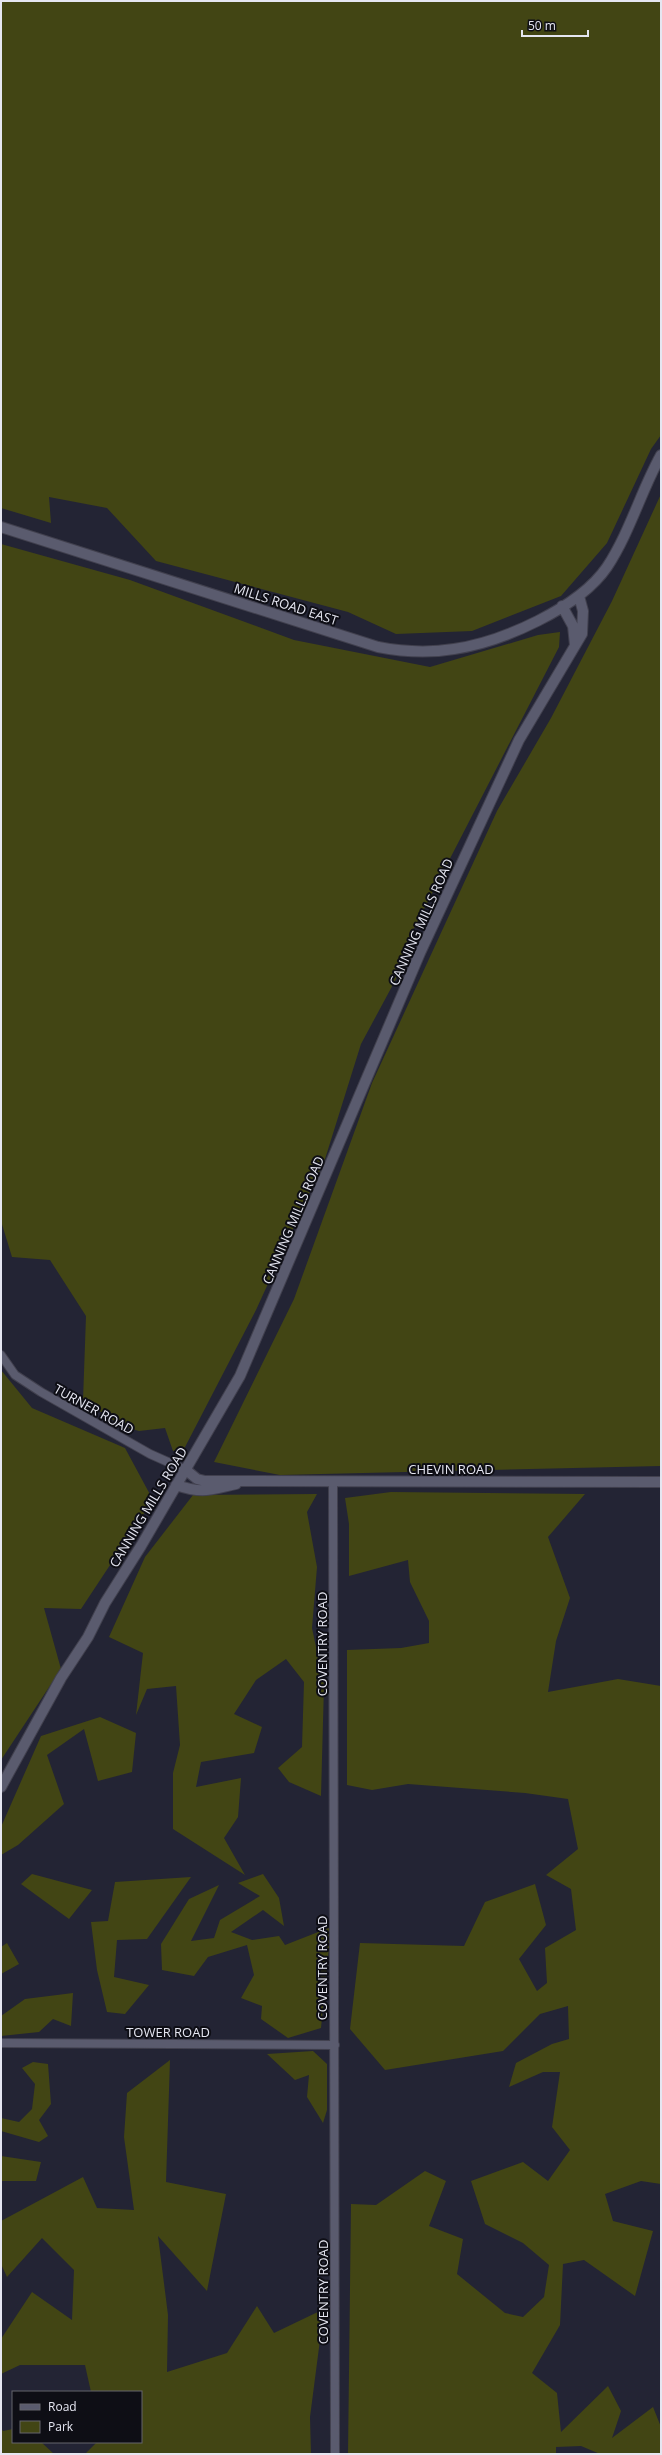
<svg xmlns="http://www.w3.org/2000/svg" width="662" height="2455" viewBox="0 0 662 2455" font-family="'Open Sans',sans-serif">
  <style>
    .green { fill: #424514 }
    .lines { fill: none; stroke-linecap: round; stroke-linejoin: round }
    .minor-casing { stroke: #41404e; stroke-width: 10 }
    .secondary-casing { stroke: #41404e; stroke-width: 12 }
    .minor { stroke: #5a5b6e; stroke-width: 8 }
    .secondary { stroke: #5a5b6e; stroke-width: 10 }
    .labels { text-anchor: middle; stroke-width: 4; stroke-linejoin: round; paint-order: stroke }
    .street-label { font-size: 13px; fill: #e5e6f1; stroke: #0e0e15 }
  </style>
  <rect width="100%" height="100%" fill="#232434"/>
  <path class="green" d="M1,1H661V435L651,449L607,543L561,596L472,631L396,634L348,612L156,561L107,508L49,497L51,523L1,508Z
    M661,494V1466L280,1475L214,1462L294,1299L372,1083L497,811L551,718L612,601Z
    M1,544L130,580L294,640L430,667L538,635L560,632L559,647L406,944L396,979L361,1044L325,1159L256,1310L184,1449L173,1451L165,1428L139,1431L122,1426L83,1400L86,1316L50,1260L12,1257L1,1221Z
    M1,1370L32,1408L125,1448L153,1500L81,1609L44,1608L61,1669L1,1760Z
    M391,1492L585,1494L548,1537L570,1598L556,1641L548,1692L618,1679L661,1686V2184L641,2181L605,2194L613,2221L653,2231L635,2296L584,2260L563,2264L560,2325L532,2373L557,2393L561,2432L608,2386L621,2411L612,2438L653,2407L661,2427V2454H600L581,2446L556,2447V2454H348L351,2204L376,2205L425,2171L446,2181L429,2226L463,2239L457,2274L505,2313L523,2317L544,2297L549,2265L523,2243L485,2224L471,2181L523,2162L548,2181L570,2150L552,2127L560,2072H543L509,2087L516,2063L552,2044L569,2039L568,2006L540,2014L503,2051L385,2070L350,2029L360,1943L464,1946L485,1902L535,1884L546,1925L519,1959L537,1991L547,1983L545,1948L576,1930L571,1889L546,1875L578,1849L568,1799L525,1793L408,1784L372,1790L347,1785V1650L401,1648L429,1643V1621L410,1582L408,1560L349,1576V1524L345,1498Z
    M317,1494L307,1512L317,1567L312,1628L324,1685L321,1796L289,1782L278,1768L302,1747L304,1682L286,1659L256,1680L234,1714L262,1727L254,1753L201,1762L196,1787L241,1778L238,1817L224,1838L245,1875L173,1829V1773L180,1745L176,1686L147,1689L136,1715L143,1653L109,1637L145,1557L193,1495Z
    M100,1717L136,1733L132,1772L98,1781L84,1729L47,1755L64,1804L18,1845L1,1855V1827L41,1736Z
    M32,1874L92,1890L69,1919L21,1884Z
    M263,1874L279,1898L284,1926L263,1910L231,1932L252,1940L279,1936L285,1945L331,1927L321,2028L288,2038L261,2019L262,2006L241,1998L254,1975L247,1945L208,1957L194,1976L162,1970L161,1944L189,1899L219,1885L191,1941L214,1938L220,1920L260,1896L238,1883Z
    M191,1877L147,1939L117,1940L114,1977L149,1985L125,2014L107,2012L97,1970L91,1922L108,1921L115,1882Z
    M7,1943L19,1964L1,1974V1947Z
    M73,1993L71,2026L53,2019L39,2032L1,2036V2016L25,1999Z
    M313,2051L327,2064V2110L323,2123L307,2097L309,2075L295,2080L267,2054Z
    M170,2060L166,2182L226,2194L207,2291L158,2236L168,2315L167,2372L227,2353L257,2306L274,2333L324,2309L310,2417L311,2454H85L97,2442H141V2392H91L85,2365H20L1,2374V2339L32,2292L72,2320L74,2270L42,2238L7,2277L1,2264V2221L83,2177L97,2208L134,2210L124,2137L127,2093Z
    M33,2062L48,2064L51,2104L39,2120L48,2136L39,2142L1,2131V2118L19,2122L32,2109L35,2084L22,2068Z
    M1,2156L41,2162L36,2181H1Z
    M1,2428L3,2431L13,2429V2442H41L54,2454H1Z"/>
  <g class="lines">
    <defs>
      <path id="minor" d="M1,1355L15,1375L41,1392L150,1454L186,1470
        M333,1483L335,2454
        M1,2043L335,2045"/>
      <path id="secondary" d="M1,527L378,647C404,652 429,653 454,649C502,642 579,608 607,567C630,532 641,491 661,455
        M562,606L573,626L575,645
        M186,1470L197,1479L205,1481L661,1482
        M176,1485C203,1494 209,1490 236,1484
        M1,1787L61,1678L88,1637L105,1603L141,1546L240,1376L420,953L519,740L582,634L583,611L579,596"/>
    </defs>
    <use href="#minor" class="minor-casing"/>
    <use href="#secondary" class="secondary-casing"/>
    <use href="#minor" class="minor"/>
    <use href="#secondary" class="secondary"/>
  </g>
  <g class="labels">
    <g class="street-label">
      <text transform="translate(286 604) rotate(18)" y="5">MILLS ROAD EAST</text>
      <text transform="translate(421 922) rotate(-66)" y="5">CANNING MILLS ROAD</text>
      <text transform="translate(293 1220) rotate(-67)" y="5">CANNING MILLS ROAD</text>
      <text transform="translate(94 1409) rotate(29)" y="5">TURNER ROAD</text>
      <text x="451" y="1474">CHEVIN ROAD</text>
      <text transform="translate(148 1507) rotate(-59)" y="5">CANNING MILLS ROAD</text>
      <text transform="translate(322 1644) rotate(-90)" y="5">COVENTRY ROAD</text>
      <text transform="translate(322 1968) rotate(-90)" y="5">COVENTRY ROAD</text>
      <text x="168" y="2037">TOWER ROAD</text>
      <text transform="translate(323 2292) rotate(-90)" y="5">COVENTRY ROAD</text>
    </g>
  </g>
  <rect width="662" height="2455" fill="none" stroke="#e5e6f1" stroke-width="4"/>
  <rect x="12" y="2391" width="130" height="52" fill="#0e0e15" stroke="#64646d"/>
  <rect x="20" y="2404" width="20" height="6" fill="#5a5b6e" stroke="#64646d"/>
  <text x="48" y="2411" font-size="12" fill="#e5e6f1">Road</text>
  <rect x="20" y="2421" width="20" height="12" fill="#424514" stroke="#64646d"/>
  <text x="48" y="2431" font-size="12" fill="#e5e6f1">Park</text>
  <path d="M522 30v6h66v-6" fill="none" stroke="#e5e6f1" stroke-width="2"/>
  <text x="528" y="30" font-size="12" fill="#e5e6f1" stroke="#0e0e15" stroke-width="3" paint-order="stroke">50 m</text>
</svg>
